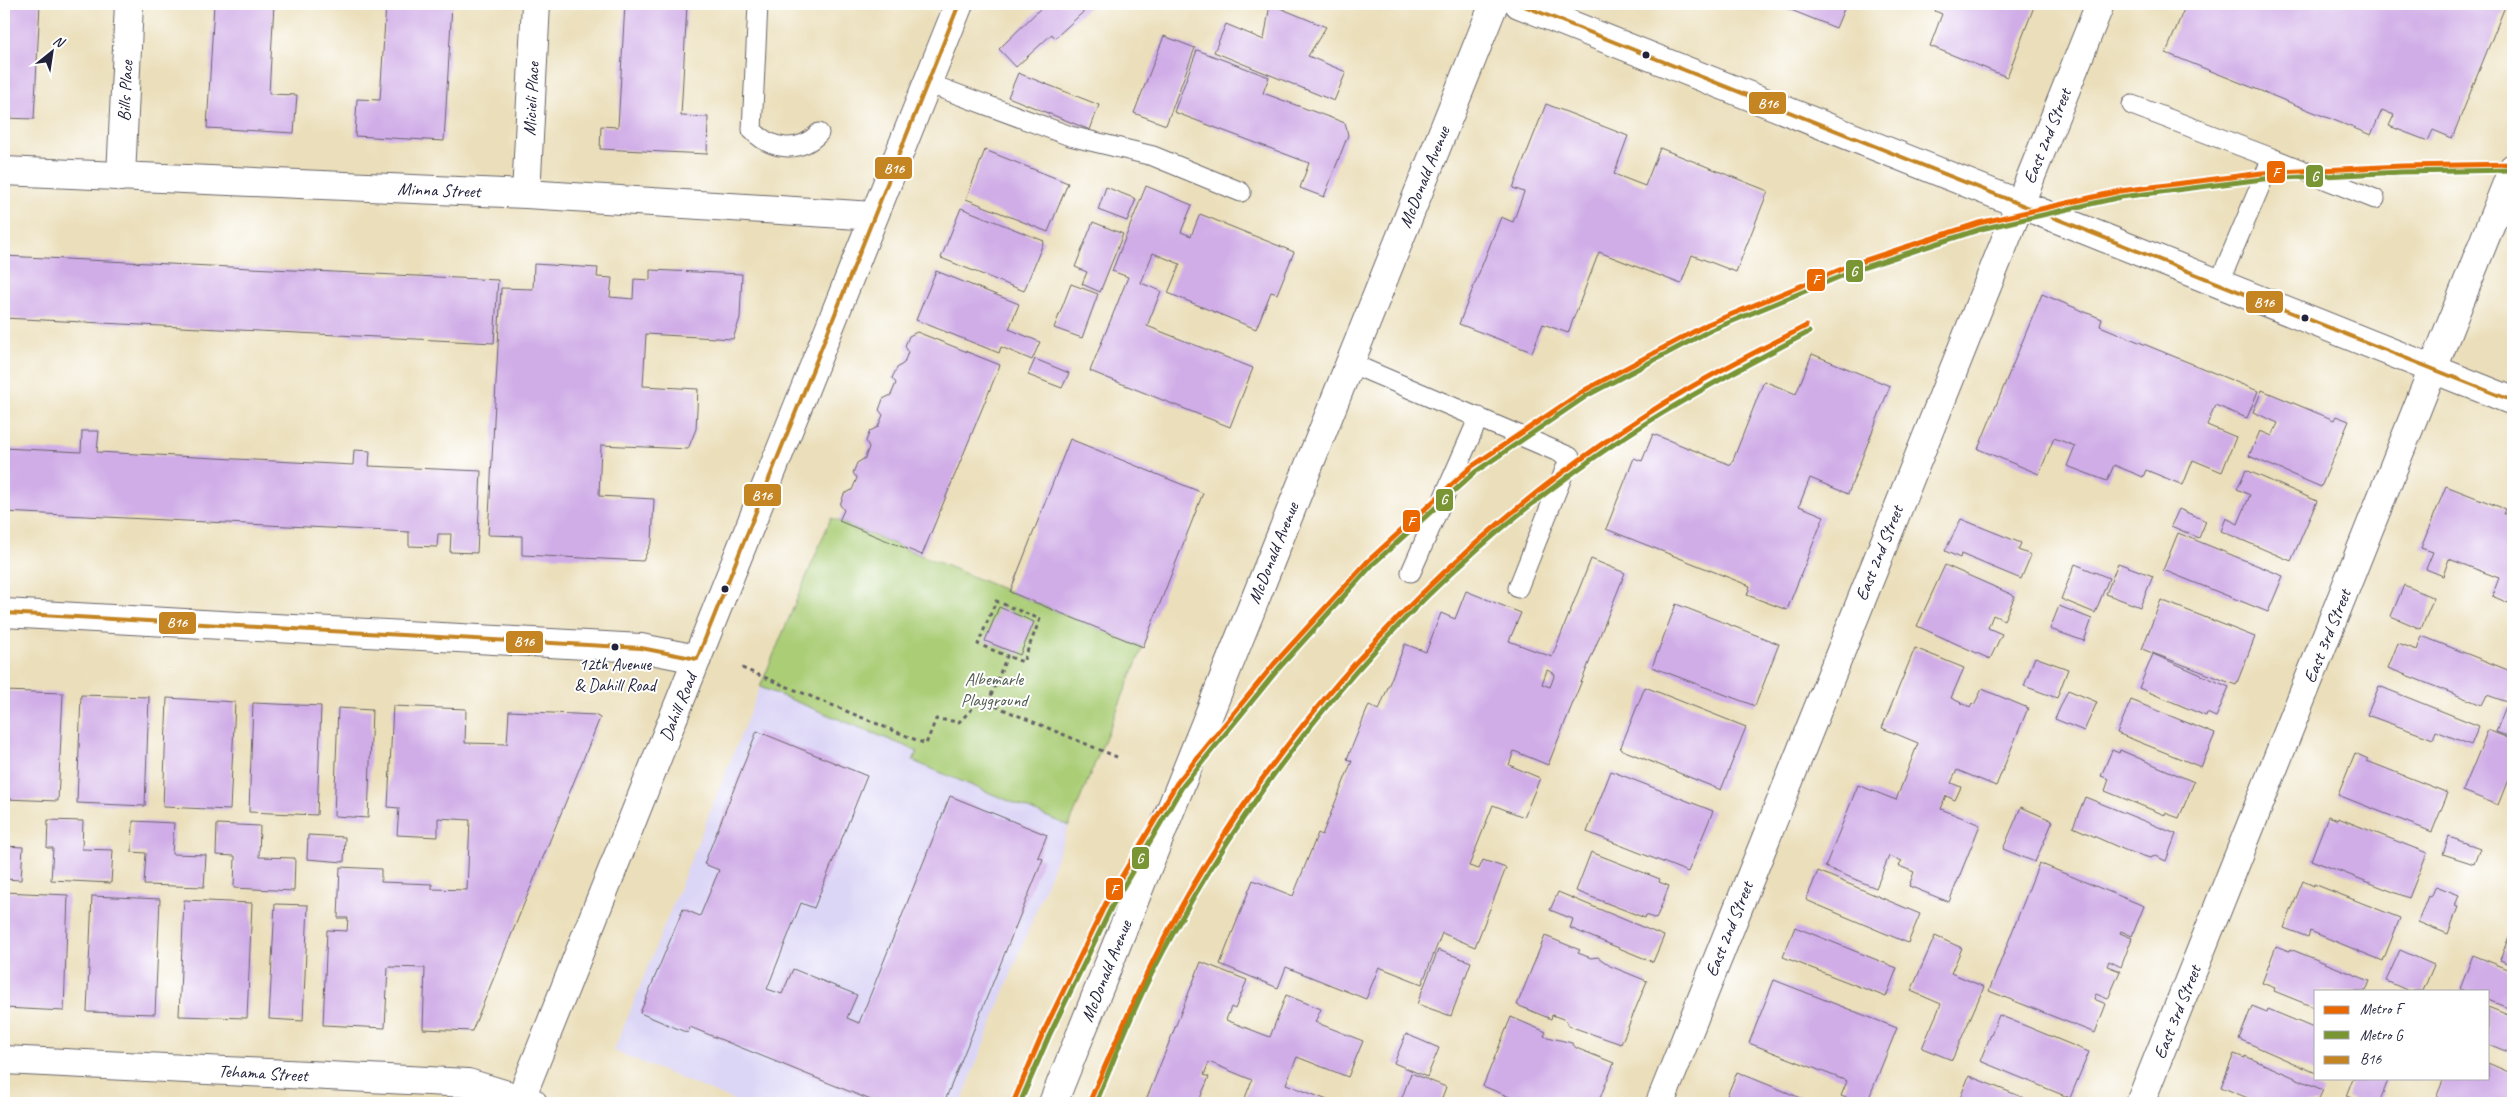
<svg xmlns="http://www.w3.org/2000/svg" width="2517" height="1107" viewBox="0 0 2517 1107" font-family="Caveat,sans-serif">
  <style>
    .built { fill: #dcd6f6 }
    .green { fill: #aacd76; stroke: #667858 }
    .building { fill: #d0ade7; fill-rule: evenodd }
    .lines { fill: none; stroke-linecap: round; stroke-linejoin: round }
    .service-casing { stroke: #686468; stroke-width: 21 }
    .minor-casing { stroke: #686468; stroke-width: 30 }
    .primary-casing { stroke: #686468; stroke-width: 30 }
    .path { stroke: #686468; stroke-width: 3; stroke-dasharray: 4 4; stroke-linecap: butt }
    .service { stroke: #fff; stroke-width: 19 }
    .minor { stroke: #fff; stroke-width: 28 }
    .primary { stroke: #fff; stroke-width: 28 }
    .bus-1-casing { stroke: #fff; stroke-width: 8 }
    .bus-1 { stroke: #c48522; stroke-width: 4 }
    .metro-1-casing { stroke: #fff; stroke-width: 9 }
    .metro-2-casing { stroke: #fff; stroke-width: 9 }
    .metro-1 { stroke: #eb6800; stroke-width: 5 }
    .metro-2 { stroke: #799534; stroke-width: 5 }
    .bus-dot { fill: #22223b; stroke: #fff; stroke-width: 2 }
    .labels { text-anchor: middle; stroke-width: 4; stroke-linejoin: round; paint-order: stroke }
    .bus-label { font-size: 17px; fill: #22223b; stroke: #fff }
    .street-label { font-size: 18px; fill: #22223b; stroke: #fff }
    .park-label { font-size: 18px; fill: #525e50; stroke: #fff }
    .line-badge { stroke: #fff; stroke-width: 2 }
    .badge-label { font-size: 14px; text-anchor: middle; font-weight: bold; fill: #fff }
  </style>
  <rect width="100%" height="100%" fill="#fff"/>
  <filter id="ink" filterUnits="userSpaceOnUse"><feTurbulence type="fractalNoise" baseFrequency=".02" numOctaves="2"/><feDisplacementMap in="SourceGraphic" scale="10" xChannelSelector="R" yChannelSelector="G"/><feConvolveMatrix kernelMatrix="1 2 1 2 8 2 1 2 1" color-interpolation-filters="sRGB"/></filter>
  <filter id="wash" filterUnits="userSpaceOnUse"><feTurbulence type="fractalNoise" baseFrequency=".0096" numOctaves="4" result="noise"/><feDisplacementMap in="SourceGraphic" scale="20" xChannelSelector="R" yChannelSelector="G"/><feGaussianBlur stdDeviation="1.12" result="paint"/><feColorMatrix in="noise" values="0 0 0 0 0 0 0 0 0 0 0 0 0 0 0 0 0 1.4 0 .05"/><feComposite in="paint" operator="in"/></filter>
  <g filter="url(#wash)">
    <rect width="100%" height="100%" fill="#ebdfbb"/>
    <path class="built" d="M760,687L917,751L914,761L1069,826L961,1103H740L614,1051Z"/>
    <path class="green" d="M831,518L1143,647L1069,826L913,761L917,751L760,687Z"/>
    <g id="blocks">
      <path class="building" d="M4,4H40L34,119L4,118Z
        M214,4H274L269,94L297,95L294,133L207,128Z
        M386,4H452L444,141L355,136L357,99L380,100Z
        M625,4H687L681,116L708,117L707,154L600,149L601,126L618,127Z
        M1045,4H1092L1055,38L1052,34L1016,67L999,49Z
        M1270,4L1326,27L1308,56L1346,72L1334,101L1214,52L1226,24L1264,40Z
        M1776,4H1846L1836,28Z
        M1938,4H2035L2007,77L1930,46L1942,14L1935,11Z
        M2186,4H2506L2452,138L2433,130L2428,141L2389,126L2394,115L2382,110L2371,135L2166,53Z
        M1164,36L1195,48L1166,125L1134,113Z
        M1197,50L1269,77L1263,93L1345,123L1348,135L1324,197L1300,188L1309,163L1174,112Z
        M1018,73L1099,105L1090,130L1008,97Z
        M1546,104L1628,136L1614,174L1645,186L1660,148L1768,191L1736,272L1692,255L1681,284L1599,252L1568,333L1543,324L1532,352L1459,324L1501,217L1513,222L1524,192L1513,188Z
        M985,150L1068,183L1048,232L966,199Z
        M1146,186L1192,205L1181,232L1191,236L1200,214L1294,252L1277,294L1271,292L1256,329L1168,293L1180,264L1153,253L1141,283L1161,291L1147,326L1253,368L1230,427L1090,371L1128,277L1112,271Z
        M1106,187L1136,199L1127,221L1098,210Z
        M961,208L1044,241L1024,291L941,258Z
        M1093,222L1123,234L1100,292L1082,284L1087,272L1075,267Z
        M4,256L498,280L494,343L4,318Z
        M534,264L598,268L597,277L612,278L610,297L633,299L634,279L650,280V270L742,274L740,318L733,339L646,334L643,386L698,389L696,429L688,449L601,445L599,496L654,499L652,541L643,561L522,555V536L488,535L501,288L533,289Z
        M936,271L1019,304L1009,329L1040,342L1032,360L1001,347L999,353L916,320Z
        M1071,284L1098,294L1082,338L1054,328Z
        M2042,294L2102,319L2100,326L2258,391L2247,418L2215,405L2207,425L2236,437L2222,472L2193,460L2183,485L2146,470L2143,477L2114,465L2107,481L2067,466L2075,446L2054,438L2039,474L1978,449Z
        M917,332L1000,365L922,555L839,521L844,510L840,505L844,494L852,490L857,478L853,473L857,463L865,458L869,447L866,441L870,431L878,427L883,415L879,410L883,399L891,395L896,383L892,378L897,368L904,363L908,352L905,346L909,336Z
        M1812,354L1890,386L1848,494L1810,478L1799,506L1824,516L1787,610L1747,595L1750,586L1606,529L1634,458L1642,461L1653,434L1731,465L1764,381L1796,394Z
        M1035,359L1069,373L1062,388L1028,375Z
        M2262,390L2334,420L2336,416L2349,421L2321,487L2249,456L2260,431L2272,436L2278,423L2253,412Z
        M82,431H99L97,452L353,465L354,450L370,451L369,466L481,471L477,553L450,552L451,534H438L437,547L409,546V532L4,512V448L81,452Z
        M1070,439L1203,493L1143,647L1010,592Z
        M2246,470L2317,501L2291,561L2221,531L2226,518L2238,524L2250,495L2237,489Z
        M2446,486L2505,509L2503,514L2513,512V605L2492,596L2499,578L2449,559L2443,576L2426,569L2433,552L2421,548Z
        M2179,509L2206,521L2199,538L2171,526Z
        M1961,519L2021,543L2018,550L2031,555L2021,579L1961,554L1960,558L1945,551Z
        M2178,533L2283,576L2268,612L2163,570Z
        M1591,559L1625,573L1548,765L1514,751L1509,765L1540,778L1524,817L1493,805L1469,866L1479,869L1483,860L1506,868L1475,947L1442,933L1422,984L1379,967L1366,999L1286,967L1278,988L1220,964L1253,880L1293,896L1318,833L1322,835L1352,761L1347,759L1369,705L1379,710L1405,644L1426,652L1441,613L1455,619L1466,591L1521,613L1509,641L1552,657ZM1547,670L1555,674L1550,687L1542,684Z
        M2118,563L2153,576L2140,607L2106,594Z
        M2075,564L2109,578L2095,613L2061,599Z
        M1945,565L2015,596L2004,620L1993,615L1988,628L2002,634L1990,659L1917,626Z
        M2404,585L2434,598L2421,629L2391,616Z
        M2161,600L2255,637L2236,685L2142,649Z
        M1676,604L1779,644L1755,706L1652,667Z
        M2059,606L2092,619L2084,641L2050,629Z
        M999,607L1034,622L1020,655L985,641Z
        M2422,636L2513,672V688L2507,702L2487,695L2482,705L2388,668L2398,643L2417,650Z
        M1915,648L1964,668L1951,698L1970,707L1972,703L1974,705L1982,689L2028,708L1996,786L1957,770L1951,783L1961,787L1955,800L1946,796L1941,809L1980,825L1949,902L1909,886L1914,872L1899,866L1902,861L1889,856L1876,888L1825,867L1858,785L1896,800L1918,743L1882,728Z
        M2153,654L2229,687L2216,717L2207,713L2206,716L2139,688Z
        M2035,657L2068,669L2057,698L2024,686Z
        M2379,686L2479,726L2471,745L2436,731L2433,739L2367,715Z
        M1645,687L1746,727L1721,790L1620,749Z
        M2068,690L2097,702L2084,731L2055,719Z
        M4,691L63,693L58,801L4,799Z
        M81,695L149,697L145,806L77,803Z
        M167,698L235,702L230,810L163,807Z
        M2131,700L2215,734L2201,767L2117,733Z
        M253,703L321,706L317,815L249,812Z
        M393,706L466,709L465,743L507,744L509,711L595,715L600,718L472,1031L423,1029L425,968L388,967L385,1028L323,1025L327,930L347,931L348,918H338L340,867L381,869V882L432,884V889L467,890L470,820L438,818V837L397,835L399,808L388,807Z
        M2506,706L2513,709V738L2496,732Z
        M338,708L372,710L368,818L334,816Z
        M2488,730L2513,740V767L2498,805L2463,791Z
        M757,731L867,776L814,908L801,903L767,989L782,994L793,969L857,995L847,1018L859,1023L950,796L1047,835L1038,857L1043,859L944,1103H878L690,1027L688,1033L640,1013L683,909L700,916L719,870L704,864Z
        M2112,750L2119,753L2120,750L2194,782L2179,818L2165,813V815L2105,791L2109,779L2101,776Z
        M2355,753L2368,759L2367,761L2448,793L2432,832L2338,795Z
        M1611,771L1713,811L1688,872L1587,832Z
        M2085,797L2176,834L2166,861L2155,856L2150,858L2125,850L2073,827Z
        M2021,807L2053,821L2035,862L2003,849Z
        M2328,816L2338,820V818L2427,853L2409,898L2311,860Z
        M48,820L83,821L82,849L113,850L111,883L51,880L53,848H47Z
        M133,821L174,823L172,854L206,855L204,887L144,885L146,853L132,852Z
        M217,824L260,826L259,857L295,858L294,891L234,888L235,856L216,855Z
        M308,835L345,837L344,862L307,859Z
        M2449,837L2480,848L2474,864L2443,854Z
        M4,846L23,847L21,880L4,879Z
        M1591,852L1660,879L1659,882L1669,886L1656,919L1646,915L1645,918L1576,891Z
        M2039,863L2144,906L2132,936L2121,931L2120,933L2132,938L2121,967L2109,961L2107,966L2120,971L2108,999L2096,994L2094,999L2106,1004L2095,1033L1989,991Z
        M1818,871L1920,914L1908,943L1806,900Z
        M2303,881L2314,886V884L2400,918L2383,961L2310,931L2308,937L2284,928Z
        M2436,886L2459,895L2455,906L2458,907L2448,934L2418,922L2428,896L2431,897Z
        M4,892L68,895L64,1011L4,1008Z
        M1558,892L1664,936L1653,962L1570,928L1573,919L1550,910Z
        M92,896L160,899L155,1014L87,1012Z
        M184,900L252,903L247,1018L179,1016Z
        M275,904L308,905L303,1021L269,1019Z
        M2513,926V965L2500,960Z
        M1795,927L1897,968L1886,997L1783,957Z
        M1545,936L1580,950L1578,953L1591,958L1598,957L1610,966L1647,981L1621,1044L1569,1026L1566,1020L1552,1015L1551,1019L1517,1005Z
        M1935,936L1962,948L1951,973L1984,987L1952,1060L1922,1048L1941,1004L1911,991Z
        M2276,946L2289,951L2290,949L2370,981L2366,991H2316V1008L2274,991L2275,988L2262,983Z
        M1438,950L1471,962L1451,1016L1417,1004Z
        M2400,950L2434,965L2423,991H2409L2386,981Z
        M2473,955L2513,971V1010L2488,1000V991H2465L2460,989Z
        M1201,962L1247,980L1235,1009L1231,1007L1226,1020L1270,1037L1286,995L1321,1009L1315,1022L1363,1041L1348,1077L1297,1057L1286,1084L1335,1103H1243L1252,1080L1209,1062L1204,1075L1209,1077L1198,1103L1183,1098L1182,1100L1188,1103H1145Z
        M1774,980L1897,1028L1867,1103H1860L1841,1096L1847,1081L1749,1043Z
        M2252,1006L2267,1012L2268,1009L2316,1029V1073L2239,1039Z
        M2488,1007L2513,1017V1054L2488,1044Z
        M1999,1015L2089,1052L2070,1098L1980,1061Z
        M1511,1017L1546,1032L1544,1036L1572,1043L1576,1048L1614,1063L1598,1103H1535L1519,1096L1517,1100L1483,1086Z
        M1406,1034L1439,1048L1427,1077L1394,1063Z
        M2234,1054L2245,1058V1056L2323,1090L2317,1103H2260L2221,1087Z
        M2488,1063L2513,1074V1103H2434L2444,1078H2488Z
        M1737,1072L1813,1103H1724Z
        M1411,1073L1446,1087L1440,1103H1400Z
        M1969,1076L2037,1103H1958Z
        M2353,1078H2389L2379,1103H2365L2346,1096Z"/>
    </g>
  </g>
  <g filter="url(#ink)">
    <use href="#blocks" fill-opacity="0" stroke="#686468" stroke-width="1"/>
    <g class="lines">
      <defs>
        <path id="service" d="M758,4L752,130C771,150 799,154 819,133
          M927,83L1070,136L1153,156L1241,192
          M2132,105L2272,158L2219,283
          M2272,158L2375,199
          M1350,363L1570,457L1518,588
          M1411,572L1479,417"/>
        <path id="minor" d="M4,171L526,194L874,216
          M121,177L129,4
          M526,194L536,4
          M4,613L641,648L697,659
          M4,1060L468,1083L533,1103
          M519,1103L959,4
          M1660,1103L2100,4
          M2140,1103L2513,168"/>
        <path id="primary" d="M1519,4L2513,401
          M1053,1103L1494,4"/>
      </defs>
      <use href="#service" class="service-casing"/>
      <use href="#minor" class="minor-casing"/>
      <use href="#primary" class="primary-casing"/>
      <path class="path" d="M742,668L926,744L936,719L959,722L981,700L1117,757
        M988,703L1007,656L978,644L996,601L1040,619L1023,662L1007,656"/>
      <use href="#service" class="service"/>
      <use href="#minor" class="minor"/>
      <use href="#primary" class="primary"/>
      <defs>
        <path id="bus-1" d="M1519,4L2513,401
          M4,613L641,648L697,659
          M697,659L959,4"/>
      </defs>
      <use href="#bus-1" class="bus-1-casing"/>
      <use href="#bus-1" class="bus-1"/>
      <defs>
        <path id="metro-1" d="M1013,1103L1043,1033L1106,903L1177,783L1274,664L1368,561L1471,467L1585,390L1708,324L1854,264L1979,223L2120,191L2262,173L2402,166L2513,164
          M1089,1103C1125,1020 1161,936 1209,859C1325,670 1495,503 1686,390C1725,367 1766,347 1806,326"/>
        <path id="metro-2" d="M1020,1103L1049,1036L1112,906L1182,787L1279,668L1372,565L1475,472L1588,395L1711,330L1856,270L1981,229L2121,197L2263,179L2402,172L2513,170
          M1096,1103C1113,1062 1129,1019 1149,979C1249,781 1396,600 1577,470C1650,416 1729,374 1809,332"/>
      </defs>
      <use href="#metro-1" class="metro-1-casing"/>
      <use href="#metro-2" class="metro-2-casing"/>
      <use href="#metro-1" class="metro-1"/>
      <use href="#metro-2" class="metro-2"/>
    </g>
  </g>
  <g class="bus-dot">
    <circle cx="1646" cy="55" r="4.5"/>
    <circle cx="2305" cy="318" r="4.5"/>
    <circle cx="725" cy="589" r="4.5"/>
    <circle cx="615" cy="647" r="4.5"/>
  </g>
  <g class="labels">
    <g class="bus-label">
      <text x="615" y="670">12th Avenue<tspan x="615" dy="21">&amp; Dahill Road</tspan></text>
    </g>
    <g class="street-label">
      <text transform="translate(125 91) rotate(-87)" y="6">Bills Place</text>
      <text transform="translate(531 99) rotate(-87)" y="6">Micieli Place</text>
      <text transform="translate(2047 136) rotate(-68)" y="6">East 2nd Street</text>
      <text transform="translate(1424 177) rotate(-68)" y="6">McDonald Avenue</text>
      <text transform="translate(439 190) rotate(2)" y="6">Minna Street</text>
      <text transform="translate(1273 553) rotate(-68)" y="6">McDonald Avenue</text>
      <text transform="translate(1879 553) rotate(-68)" y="6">East 2nd Street</text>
      <text transform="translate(2327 636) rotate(-68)" y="6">East 3rd Street</text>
      <text transform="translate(678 707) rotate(-68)" y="6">Dahill Road</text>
      <text transform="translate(1729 929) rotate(-68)" y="6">East 2nd Street</text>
      <text transform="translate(1106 971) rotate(-68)" y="6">McDonald Avenue</text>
      <text transform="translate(2177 1012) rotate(-68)" y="6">East 3rd Street</text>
      <text transform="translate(263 1073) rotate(3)" y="6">Tehama Street</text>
    </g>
    <g class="park-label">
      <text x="994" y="685">Albemarle<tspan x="994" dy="21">Playground</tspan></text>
    </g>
  </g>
  <g class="line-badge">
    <rect x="1748" y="91" width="39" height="24" rx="5" fill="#c48522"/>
    <rect x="874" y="156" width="39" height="24" rx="5" fill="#c48522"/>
    <rect x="2266" y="160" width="20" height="24" rx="5" fill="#eb6800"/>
    <rect x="2305" y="164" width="19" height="24" rx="5" fill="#799534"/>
    <rect x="1845" y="259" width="19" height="24" rx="5" fill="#799534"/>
    <rect x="1806" y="268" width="20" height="24" rx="5" fill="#eb6800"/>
    <rect x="2245" y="290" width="39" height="24" rx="5" fill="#c48522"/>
    <rect x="743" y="483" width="39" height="24" rx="5" fill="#c48522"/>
    <rect x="1435" y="488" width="19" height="24" rx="5" fill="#799534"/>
    <rect x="1402" y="509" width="19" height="24" rx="5" fill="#eb6800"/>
    <rect x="158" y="611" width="39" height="24" rx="5" fill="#c48522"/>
    <rect x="505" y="630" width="39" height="24" rx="5" fill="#c48522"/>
    <rect x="1131" y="846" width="19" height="24" rx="5" fill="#799534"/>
    <rect x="1105" y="877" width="19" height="24" rx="5" fill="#eb6800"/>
  </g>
  <g class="badge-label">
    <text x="1768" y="108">B16</text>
    <text x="894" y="173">B16</text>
    <text x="2276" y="177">F</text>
    <text x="2315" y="181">G</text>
    <text x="1854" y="276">G</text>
    <text x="1816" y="284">F</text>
    <text x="2264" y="307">B16</text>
    <text x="762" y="500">B16</text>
    <text x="1444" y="504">G</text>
    <text x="1411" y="526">F</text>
    <text x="177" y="627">B16</text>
    <text x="524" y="646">B16</text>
    <text x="1140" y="863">G</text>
    <text x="1114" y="894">F</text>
  </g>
  <rect width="2517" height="1107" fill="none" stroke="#fff" stroke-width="20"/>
  <rect x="2314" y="990" width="175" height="90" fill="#ffffff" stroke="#a7a7b1"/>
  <rect x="2324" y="1006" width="25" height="8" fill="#eb6800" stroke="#a7a7b1"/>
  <text x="2360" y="1014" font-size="15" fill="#22223b">Metro F</text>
  <rect x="2324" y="1031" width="25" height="8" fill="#799534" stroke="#a7a7b1"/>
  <text x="2360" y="1040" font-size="15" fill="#22223b">Metro G</text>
  <rect x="2324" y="1056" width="25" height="8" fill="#c48522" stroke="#a7a7b1"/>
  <text x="2360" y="1064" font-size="15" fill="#22223b">B16</text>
  <g transform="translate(52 52) rotate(30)" stroke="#ffffff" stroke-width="4" paint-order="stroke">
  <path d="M0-4L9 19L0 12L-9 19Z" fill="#22223b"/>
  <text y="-8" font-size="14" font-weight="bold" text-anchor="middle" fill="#22223b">N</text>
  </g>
</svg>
